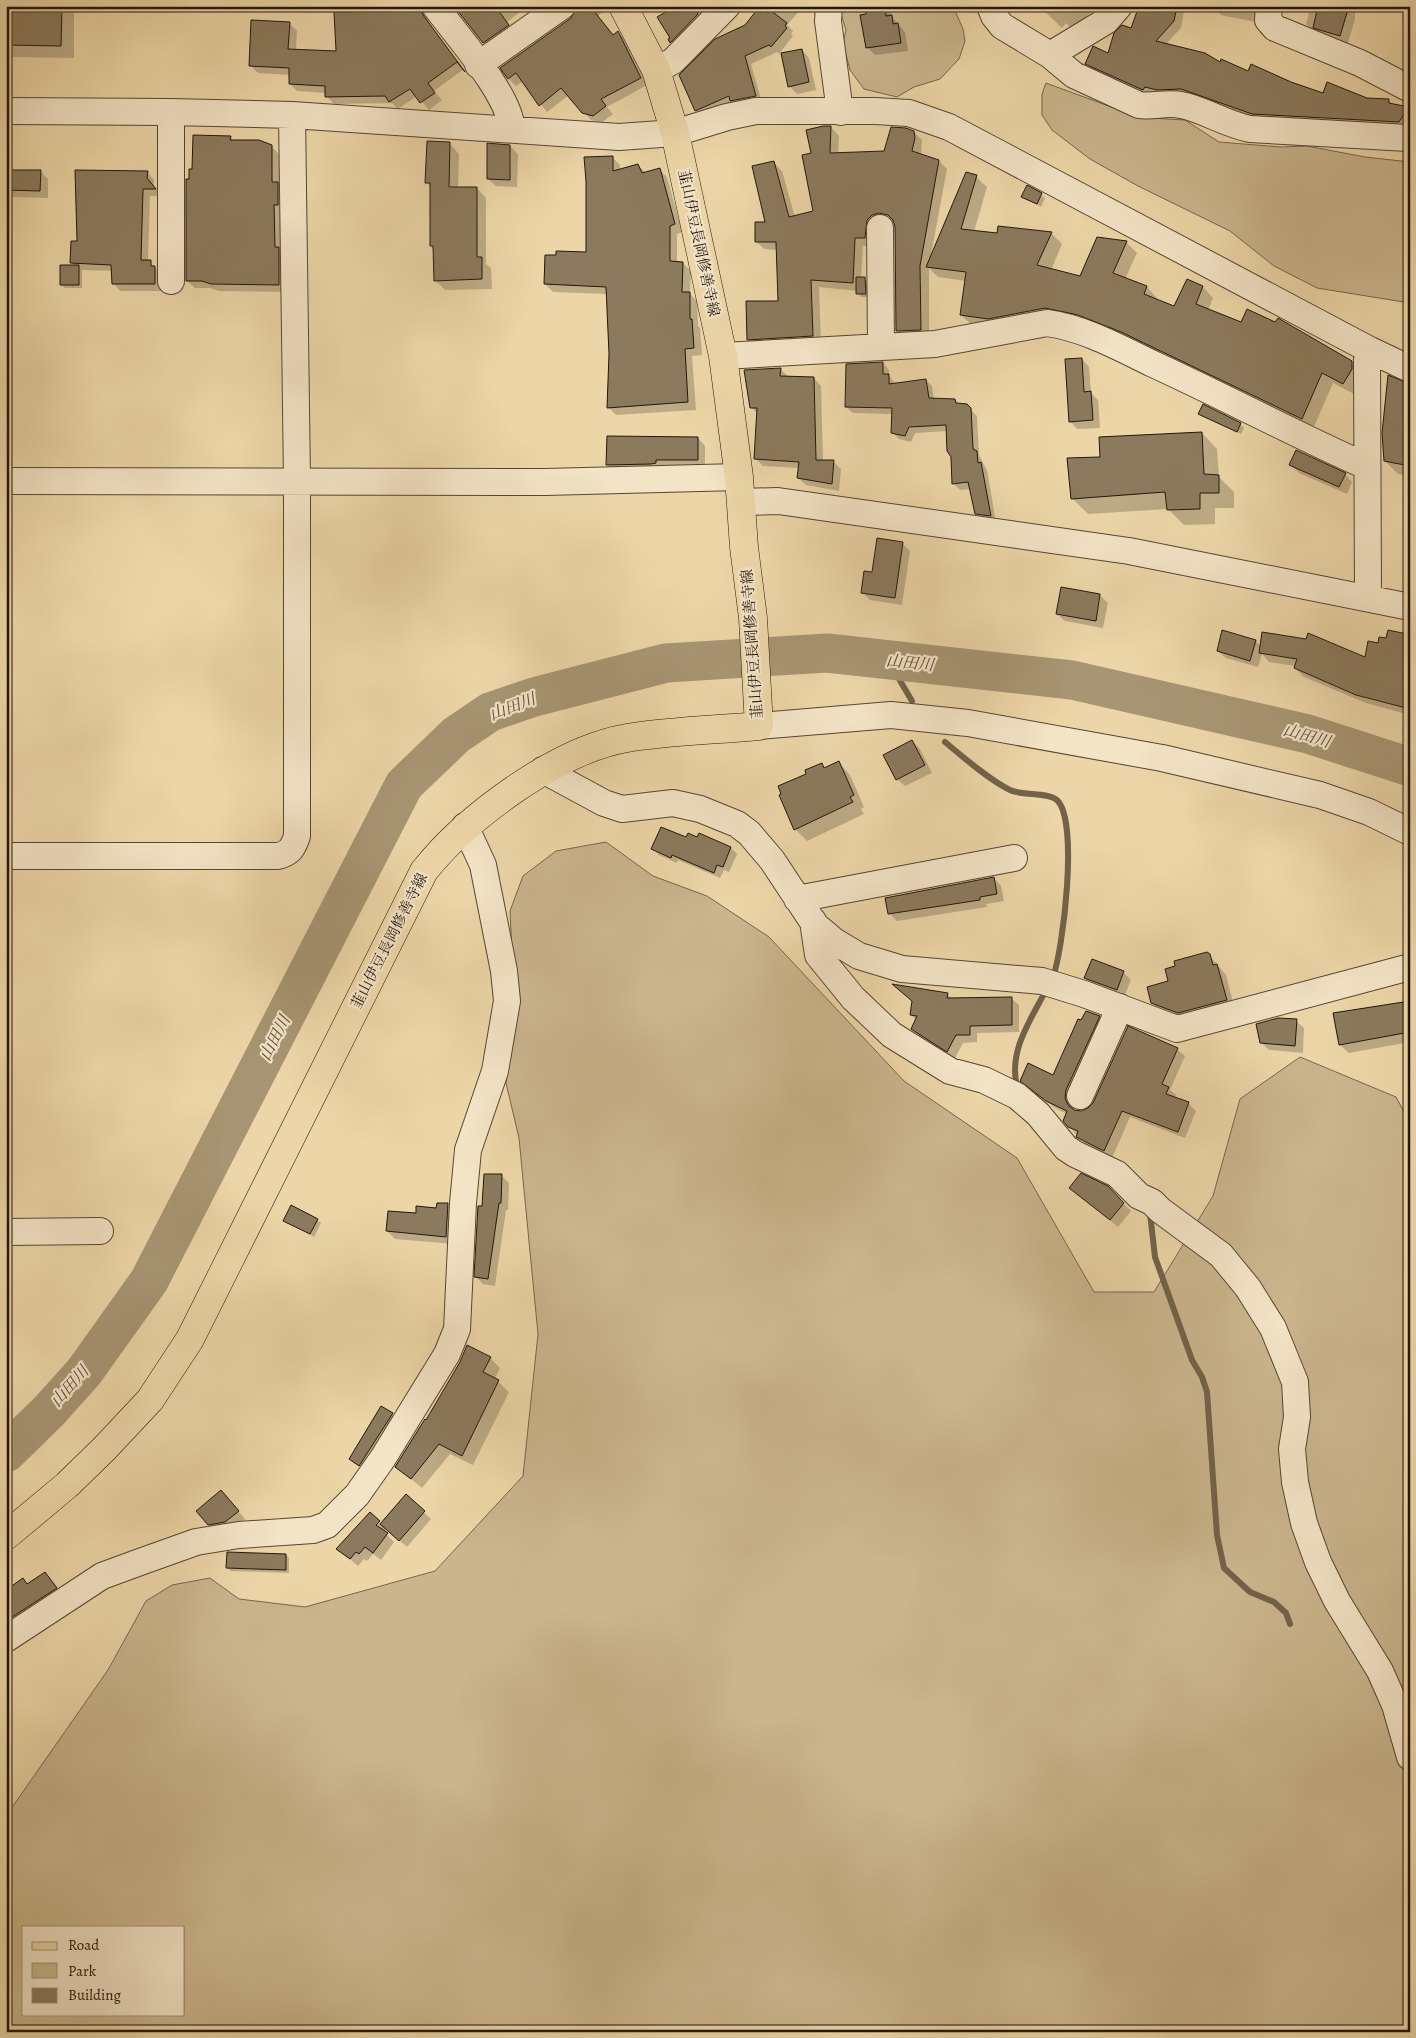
<svg xmlns="http://www.w3.org/2000/svg" width="1416" height="2038" viewBox="0 0 1416 2038" font-family="Alegreya,'Noto Serif JP',serif">
  <style>
    .green { fill: #cab58d; stroke: #76664d; fill-rule: evenodd }
    .shadow { fill: #0003 }
    .lines { fill: none; stroke-linecap: round; stroke-linejoin: round }
    .stream { stroke: #72624a; stroke-width: 6 }
    .river { stroke: #a79573; stroke-width: 39 }
    .building { fill: #8b7a5d; stroke: #22160d }
    .minor-casing { stroke: #544634; stroke-width: 28 }
    .major-casing { stroke: #22160d; stroke-width: 29 }
    .minor { stroke: #f3e4c6; stroke-width: 26 }
    .major { stroke: #ecd6a7; stroke-width: 28 }
    .labels { text-anchor: middle; stroke-width: 4.5; stroke-linejoin: round; paint-order: stroke }
    .street-label { font-size: 15px; fill: #22160d; stroke: #f3e4c6 }
    .water-label { font-size: 16px; font-style: italic; fill: #574936; stroke: #f3e4c6 }
  </style>
  <rect width="100%" height="100%" fill="#ecd6a7"/>
  <filter id="stains"><feTurbulence type="fractalNoise" baseFrequency=".004" numOctaves="4"/><feColorMatrix values="0 0 0 0 .2 0 0 0 0 .09 0 0 0 0 .02 0 0 0 .5 -.17"/></filter>
  <radialGradient id="worn" r=".72"><stop offset=".6" stop-color="#630" stop-opacity="0"/><stop offset="1" stop-color="#630" stop-opacity=".3"/></radialGradient>
  <path class="green" d="M845,6H953L963,29L965,41L959,59L940,79L914,87L897,97L864,89L850,70L843,43L846,30L841,14Z
    M1046,83L1114,108L1150,118L1185,120L1219,142L1281,147L1307,146L1365,157L1410,162V303L1317,288L1274,266L1230,231L1138,186L1090,159L1052,130L1042,115V94Z
    M606,842L653,876L707,896L769,937L904,1081L1017,1158L1094,1292H1154L1213,1196L1240,1099L1300,1057L1396,1097L1410,1123V2032H6V1816L108,1670L146,1601L172,1585L210,1578L239,1599L305,1607L435,1571L523,1476L538,1334L519,1138L506,1083L515,1011L510,911L523,876L556,851ZM24,1927H184V2014H24Z"/>
  <path class="shadow" d="M6,6H74V58L6,57Z
    M319,6H421L430,24L464,69L434,91L442,100L429,110L417,96L398,109L392,103L334,104L326,96V93L297,91L290,84V75L258,73L251,66L289,23L297,31L296,51L338,52L336,13L325,12Z
    M463,6H528L507,22L516,33L491,50L484,42Z
    M578,6H610L598,16L614,36L618,33L626,40L647,85L607,107L613,114L601,123L591,120L569,95L547,112L523,81L516,86L509,79L572,19Z
    M671,6H698L709,26L682,53L671,42L668,8Z
    M762,6H804L787,25L793,31L791,34L793,36L779,54L777,52L751,64L762,103L703,117L696,110L746,26Z
    M866,6H887L891,10L892,17L905,32L908,51L875,55L867,47Z
    M1039,6H1097L1073,30L1066,23L1062,28Z
    M1140,6H1181L1184,11L1181,28L1166,44L1249,73L1324,94L1389,101L1393,105L1410,109V124L1407,129L1261,121L1151,97L1094,71L1087,63L1109,55L1132,30Z
    M1213,6H1264L1260,23L1221,15Z
    M1311,6H1355V19L1348,43L1314,31L1306,24Z
    M802,50L809,58L816,90L797,94L789,86Z
    M831,127L839,136L838,154L885,152L914,132L922,140L921,155L939,161L947,169L931,255L976,177L987,187L974,232L998,234L999,227L1052,234L1062,244L1051,270L1080,278L1126,242L1137,253L1125,279L1147,287L1157,298L1156,300L1175,308L1203,287L1213,298L1208,310L1351,362L1362,373V380L1354,394L1333,383L1313,429L1119,336L972,325L961,315L966,281L938,277L929,268V338L905,339L897,331L896,227L895,222L889,221L873,246H863L861,278L868,282L869,297H861L858,291L819,287L821,344L756,347L748,339L779,302L778,250L764,249L756,241L766,224L774,163L782,171L795,217L815,212L812,154Z
    M230,137L234,141L271,146L279,154V185L285,191L286,292L219,291L210,288H195L187,281L190,180Z
    M450,144L459,154L458,188H477L486,198V264L491,268L492,289L445,290L435,280L434,249L431,245V187L427,183Z
    M510,146L518,154L517,187L496,186L488,179Z
    M612,157L620,165V171L638,165L646,173L659,169L667,177L682,232L677,234V262L683,263L691,271L690,294L697,301L698,326L700,328L702,355L692,356L696,410L616,415L608,407L610,354L608,294L553,292L545,284L587,253Z
    M6,171H40L48,179V198L13,197L6,190Z
    M147,172L154,180V186L162,196H150L148,261L162,275V291H120L113,283V271L82,270V288H65L61,284L76,267L72,263L78,243Z
    M1027,187L1045,198L1041,207L1023,197Z
    M1082,359L1089,367L1091,393L1098,400L1100,428L1077,429L1070,421Z
    M883,363L889,370V375L895,384L926,380L932,386L934,400H955L959,404L966,405L977,416L979,455L987,470L996,522L982,520L976,513L971,489L960,490L953,483L952,456L947,431L915,433L911,442L899,439L892,432L893,414L853,413L846,407Z
    M780,369L788,376L814,378L821,386L823,461H833L841,469L839,491L806,485L798,478L800,468L763,466L756,459L758,414L751,407Z
    M1410,385V476L1398,474L1385,461Z
    M1200,414L1240,424L1244,428L1241,434Z
    M1202,433L1217,449L1219,477L1234,492V508H1215V524L1184,525L1168,509L1088,514L1072,498L1102,458Z
    M698,438L705,446V467L615,472L607,465Z
    M1291,465L1345,474L1352,482L1347,494L1299,473Z
    M902,543L910,551L902,605L870,600L862,592L873,573Z
    M1062,588L1100,595L1108,603L1103,628L1065,621L1057,614Z
    M1223,632L1256,641L1261,646L1366,658L1379,644L1407,635L1410,638V715L1366,703L1304,677L1295,668L1296,666L1269,662L1262,654L1258,667L1226,658L1218,651Z
    M912,741L920,749L932,773L905,786L897,779Z
    M839,763L850,775L864,807L861,809L864,814L807,841L795,829L821,764L826,769Z
    M687,839L731,848L737,854L729,872L724,870L720,878L678,860L677,863L659,855L653,849Z
    M994,878L1001,886L1004,901L986,904L987,907L897,921L889,913Z
    M1209,955L1226,975L1235,1010L1188,1022L1162,1012L1152,1003L1170,982Z
    M1123,972L1131,980L1124,997L1093,986L1085,978Z
    M947,994L952,999L1011,998L1019,1005V1032L977,1033V1042L963,1043L955,1058L920,1036L912,1029L916,1020L911,1015Z
    M1410,994V1042L1349,1053L1340,1045L1409,1002Z
    M1099,1017L1106,1025L1073,1098L1074,1111L1081,1112L1089,1109L1177,1049L1185,1056L1170,1090L1176,1095L1175,1098L1188,1103L1196,1111L1185,1138L1130,1117L1112,1158L1085,1144L1069,1126L1067,1114L1055,1108L1022,1081L1053,1076L1082,1022Z
    M1296,1021L1304,1028L1303,1053L1269,1050L1261,1042Z
    M502,1176L509,1183L508,1210H506L495,1286L483,1284L476,1277L484,1207Z
    M1107,1187L1131,1211L1118,1227L1079,1195Z
    M447,1205L455,1212L454,1244L395,1239L387,1231L417,1214Z
    M285,1220H317L321,1223L314,1237Z
    M490,1358L500,1368L495,1379L509,1392L473,1465L450,1454L422,1488L397,1467L427,1421Z
    M392,1414L400,1422L367,1472L350,1459Z
    M406,1496L431,1519L407,1547L386,1529L384,1532L394,1542L381,1560L373,1554L367,1561L364,1559L358,1566L338,1549L370,1514L381,1524Z
    M228,1499L245,1519L233,1529L216,1532L208,1524Z
    M286,1555L289,1558V1573L231,1571L228,1568Z
    M45,1573L63,1596L6,1633V1591L28,1585Z"/>
  <g class="lines">
    <path class="stream" d="M888,660L912,701
      M945,742C963,757 988,779 1010,790C1023,796 1048,792 1057,800C1079,821 1063,950 1053,977
      M1017,1087C1008,1050 1031,1020 1047,988
      M1150,1213L1155,1257L1192,1360L1202,1377L1207,1392L1217,1535L1224,1568L1250,1592L1274,1602L1286,1613L1290,1624"/>
    <path class="river" d="M6,1453L49,1411L84,1372L149,1281L404,785L456,735L490,712L534,697L666,663L827,653L1072,680L1308,734L1410,767"/>
  </g>
  <path class="building" d="M6,6H62L61,46L6,45Z
    M362,6H420L423,15L465,72L457,62L428,83L435,93L420,103L410,89L389,102L385,96L325,97V86L289,84V68L249,66L251,20L290,22L288,49L336,51L334,12H355Z
    M454,6H495L509,25L483,43Z
    M577,6H590L613,35L618,31L641,78L601,99L606,106L593,116L582,113L561,88L539,106L516,73L508,79L500,68L571,18Z
    M676,6H694L698,14L670,43L668,39L670,38L657,17Z
    M760,6L768,13L770,10L787,23L785,26L787,28L771,47L769,45L745,56L756,96L730,101L729,96L695,111L679,75L715,39L745,25Z
    M865,6H885L886,16L892,15L893,24L898,23L901,43L866,48L860,15L866,14Z
    M1139,6H1177L1174,21L1156,41L1205,53L1220,62L1221,59L1248,71L1251,64L1291,82L1323,93L1327,82L1367,98L1389,99V103L1409,107L1399,122L1252,114L1181,89L1157,90L1145,87L1143,90L1085,64L1093,46L1108,53L1114,33L1122,25L1131,28Z
    M1318,6H1349L1340,36L1313,28Z
    M802,49L809,82L788,87L781,53Z
    M823,126H831L830,153L884,151L891,127L906,128L914,131L915,138L912,151L939,160L920,266L921,330L896,331L895,227L893,220L888,215L879,213L872,215L867,220L865,238H855L853,283L811,280L813,336L747,340L746,301H778L776,242H755V222H765L752,166L774,161L789,217L813,211L802,155L811,153L806,130Z
    M193,135L231,136L230,140H259L272,145V182H278V205H274L275,247H279V285L211,284L202,281H186V179H189V169H192Z
    M427,141L450,142L449,187H477V257H482V279L434,281L433,246H430V183H425Z
    M487,143L510,145V180L487,179Z
    M613,156V171L638,164L642,173L660,168L675,224L670,226V261L683,262L682,292H690V319H692L694,348L685,349L688,402L607,408L609,354L606,287L544,284L545,255H556V251L586,252V181L584,157Z
    M6,170H41L40,191L6,190Z
    M75,170L148,171L147,178L156,189H143L141,260H151V266H155V284H112L111,265L70,263L71,241H77Z
    M966,172L977,175L961,229L997,233L998,226L1052,232L1037,265L1080,276L1097,237L1127,241L1113,273L1147,286L1144,294L1174,306L1187,279L1203,286L1196,304L1241,322L1247,309L1275,322L1278,318L1352,361V369L1343,384L1322,373L1302,419L1121,332L1078,315L1045,308L988,319L960,315L966,272L926,267Z
    M1027,185L1042,193L1037,204L1021,197Z
    M60,265H79V285H60Z
    M856,277H865L866,294H856Z
    M1082,358L1084,392L1091,391L1093,420L1069,422L1065,359Z
    M883,362V374H889V384L926,379L929,398L955,399L956,403L967,404L971,408L973,449L977,451L978,463L981,462L991,516L975,514L968,482L952,484L951,457L947,451L946,425L909,427L905,436L891,433L892,408L845,407L846,364Z
    M781,368L780,376L814,377L816,460H834L832,484L797,478L799,462L754,459L757,408H750L744,370Z
    M1388,375L1410,384V466L1384,461L1382,433Z
    M1203,404L1241,423L1237,432L1198,414Z
    M1202,432L1204,474L1219,475V493H1200V509L1167,510L1165,492L1071,499L1067,458L1100,457L1099,437Z
    M607,436L698,437V460H656V463L651,464L606,465Z
    M1296,450L1346,473L1339,487L1289,465Z
    M877,538L903,542L895,598L861,593L864,571L872,572Z
    M1061,587L1100,594L1096,621L1056,614Z
    M1222,630L1256,640L1250,661L1217,651Z
    M1388,630L1407,634L1406,638L1410,639V709L1356,695L1294,668L1297,659L1259,653L1262,632L1306,639L1308,633L1365,657L1368,641L1378,643L1379,637L1386,638Z
    M912,740L925,765L896,780L883,755Z
    M839,761L854,795L850,797L853,802L794,830L779,795L781,794L778,786L806,774L805,770L822,763L824,768Z
    M661,827L686,837L688,833L697,837L699,833L731,847L723,867L717,865L714,873L672,855L671,858L651,849Z
    M994,877L997,894L980,897V900L888,914L885,898Z
    M1207,952L1210,954L1213,965L1217,964L1227,1000L1178,1013L1151,1003L1147,987L1168,981L1165,969L1175,966L1174,961Z
    M1092,959L1124,971L1117,990L1084,978Z
    M892,984L948,993L947,998L1012,997V1025L970,1026V1035H956L947,1052L911,1029L917,1016L910,1015L912,1001Z
    M1410,1001V1032L1339,1045L1333,1013Z
    M1086,1011L1100,1016L1066,1090L1065,1098L1068,1105L1074,1110L1081,1111L1088,1108L1093,1103L1128,1026L1178,1048L1162,1084L1169,1087L1166,1094L1189,1102L1178,1132L1122,1111L1104,1151L1076,1137L1078,1131L1068,1127L1063,1121L1067,1111L1046,1101L1020,1081L1028,1063L1053,1075L1078,1019L1081,1020Z
    M1278,1018L1297,1019L1295,1046L1260,1043L1256,1024Z
    M1081,1173L1108,1186L1124,1203L1110,1220L1069,1188Z
    M484,1174H502L501,1203H499L488,1279L474,1277L478,1206H482Z
    M437,1203H448L446,1237L386,1231L388,1211L416,1213V1206L436,1208Z
    M291,1205L318,1219L310,1234L283,1221Z
    M467,1345L491,1357L483,1372L499,1380L462,1456L439,1444L411,1479L395,1467L425,1419L426,1420L460,1362Z
    M381,1406L393,1413L359,1466L349,1459Z
    M221,1490L239,1511L225,1522L208,1525L196,1511Z
    M406,1494L425,1511L399,1541L380,1524Z
    M370,1512L380,1521L376,1525L388,1533L373,1553L365,1547L359,1554L356,1552L350,1559L336,1549Z
    M227,1552L286,1554V1570L226,1568Z
    M45,1572L57,1588L6,1621V1590L23,1578L27,1584Z"/>
  <g class="lines">
    <defs>
      <path id="minor" d="M435,6C458,37 509,94 512,129
        M829,6L828,21L840,112
        M990,6L994,16L1002,26L1050,55L1074,75L1139,105C1153,107 1168,102 1181,105C1203,109 1225,124 1250,129L1408,138L1410,136
        M1269,6L1268,20L1275,28L1360,63L1410,89
        M1050,55L1106,21L1119,6
        M478,65L562,6
        M656,70L673,61L727,6
        M6,111L171,112L292,115L619,137L675,133L727,117L756,111H875L909,113L949,127L1370,350L1410,369
        M171,112V281
        M880,228L881,347
        M723,356L935,344L1047,323C1084,328 1120,348 1153,364C1225,397 1294,434 1366,466
        M6,481L545,482L739,477
        M741,502L778,501L1129,551L1410,607
        M1368,598L1367,359L1370,350
        M759,726L891,715L968,723L1162,758L1320,795L1369,812L1410,832
        M543,770L604,803L622,809L673,803L700,809L737,824L749,833L772,860L815,925L834,941L859,956L902,969L1042,981L1084,994L1177,1029L1410,967
        M6,856H278C290,853 293,848 297,836V480L292,115
        M797,899L1014,858
        M813,921L818,955L853,998L892,1035L950,1071L984,1080L1017,1096L1038,1114L1066,1148L1075,1154L1117,1174L1139,1196L1152,1202L1160,1210L1221,1255L1248,1288L1273,1328L1295,1382L1297,1417L1292,1449L1295,1482L1304,1523L1318,1562L1337,1601L1380,1671L1395,1705L1410,1757
        M1080,1096L1120,1007
        M6,1232L100,1231
        M6,1639L102,1576L140,1562L196,1542L239,1535L313,1530L327,1525L357,1495L383,1458L447,1354L457,1329L463,1203L468,1150L495,1071L507,1001L504,971L483,865L465,826"/>
      <path id="major" d="M6,1536L67,1485L104,1449L150,1400L190,1339L424,871C467,817 557,750 627,738C670,731 715,730 759,726L753,618L744,547L739,477L723,356L675,133L656,70L623,6"/>
    </defs>
    <use href="#minor" class="minor-casing"/>
    <use href="#major" class="major-casing"/>
    <use href="#minor" class="minor"/>
    <use href="#major" class="major"/>
  </g>
  <g class="labels">
    <g class="street-label">
      <text transform="translate(699 243) rotate(78)" y="5">韮山伊豆長岡修善寺線</text>
      <text transform="translate(752 644) rotate(-94)" y="5">韮山伊豆長岡修善寺線</text>
      <text transform="translate(389 941) rotate(-63)" y="5">韮山伊豆長岡修善寺線</text>
    </g>
    <g class="water-label">
      <text transform="translate(910 662) rotate(6)" y="6">山田川</text>
      <text transform="translate(512 706) rotate(-21)" y="6">山田川</text>
      <text transform="translate(1307 735) rotate(16)" y="6">山田川</text>
      <text transform="translate(274 1038) rotate(-63)" y="6">山田川</text>
      <text transform="translate(69 1386) rotate(-48)" y="6">山田川</text>
    </g>
  </g>
  <rect width="1416" height="2038" fill="none" stroke="#ecd6a7" stroke-width="25"/>
  <rect x="8" y="8" width="1401" height="2023" fill="none" stroke="#22160d" stroke-width="2.5"/>
  <rect x="12" y="12" width="1391" height="2013" fill="none" stroke="#22160d"/>
  <rect x="22" y="1926" width="162" height="90" fill="#f3e4c6" stroke="#9f927c"/>
  <rect x="32" y="1942" width="25" height="8" fill="#ecd6a7" stroke="#9f927c"/>
  <text x="68" y="1950" font-size="15" fill="#22160d">Road</text>
  <rect x="32" y="1963" width="25" height="15" fill="#cab58d" stroke="#9f927c"/>
  <text x="68" y="1976" font-size="15" fill="#22160d">Park</text>
  <rect x="32" y="1988" width="25" height="15" fill="#8b7a5d" stroke="#9f927c"/>
  <text x="68" y="2000" font-size="15" fill="#22160d">Building</text>
  <rect width="100%" height="100%" filter="url(#stains)"/>
  <rect width="100%" height="100%" fill="url(#worn)"/>
</svg>
